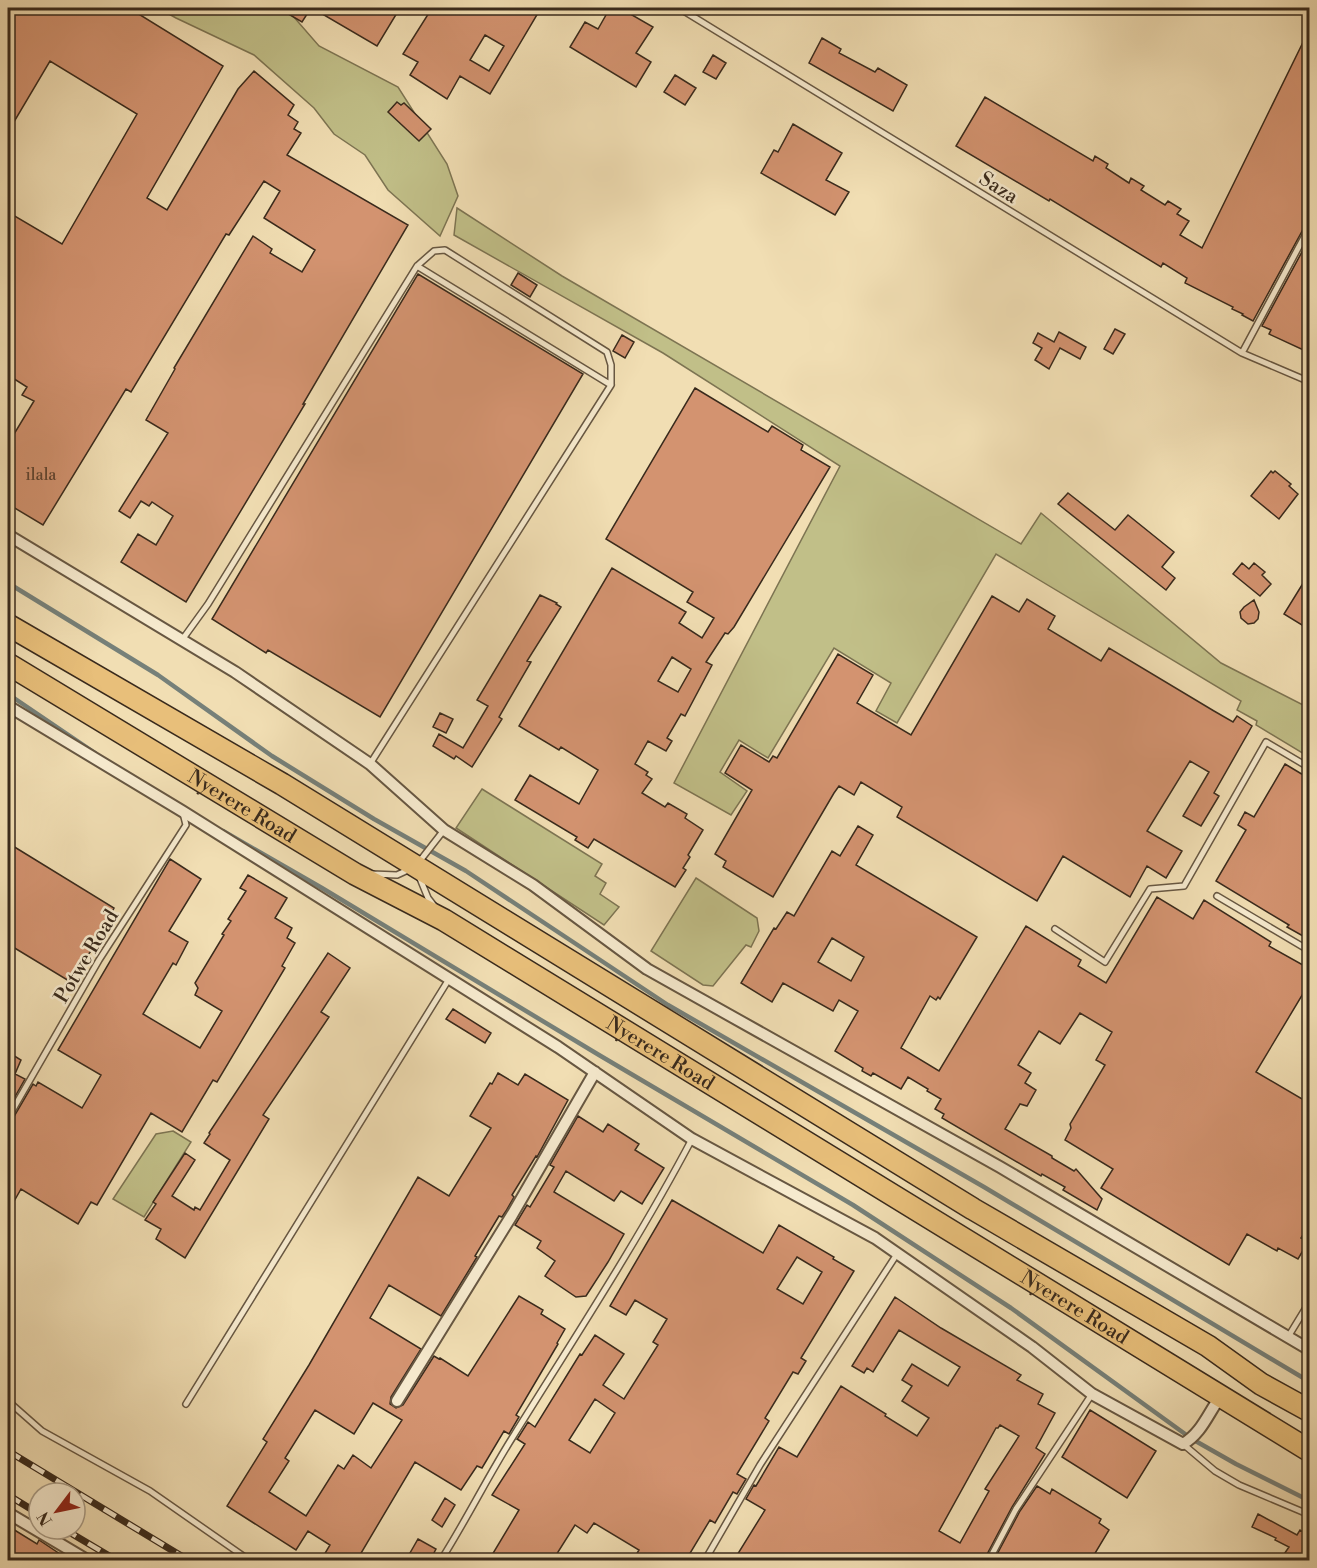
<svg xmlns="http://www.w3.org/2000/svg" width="1317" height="1568" viewBox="0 0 1317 1568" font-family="'Libre Bodoni',serif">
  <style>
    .green { fill: #c1bf88; stroke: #7d7452; stroke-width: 1.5 }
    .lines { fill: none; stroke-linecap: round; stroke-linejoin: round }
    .stream { stroke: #768079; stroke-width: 4.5 }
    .building { fill: #d39370; stroke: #392a1c; stroke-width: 1.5; fill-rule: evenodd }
    .lane-casing { stroke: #675742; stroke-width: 8 }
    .street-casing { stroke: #675742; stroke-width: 14 }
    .highway-casing { stroke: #392a1c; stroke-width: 24 }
    .path { stroke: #392a1c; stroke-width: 2; stroke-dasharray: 1.5 3; stroke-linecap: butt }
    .lane { stroke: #f6eace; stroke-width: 5 }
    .street { stroke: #f6eace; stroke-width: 10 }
    .highway { stroke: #e8bf7a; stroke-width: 21 }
    .rail-casing { stroke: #392a1c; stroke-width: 7 }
    .rail { stroke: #f6eace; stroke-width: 4.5; stroke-dasharray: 14; stroke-linecap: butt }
    .labels { text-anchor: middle; stroke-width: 5; stroke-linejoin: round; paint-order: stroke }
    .number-label { font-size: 16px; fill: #604431 }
    .street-label { font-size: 20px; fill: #392a1c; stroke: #f6eace }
  </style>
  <rect width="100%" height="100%" fill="#f1deb3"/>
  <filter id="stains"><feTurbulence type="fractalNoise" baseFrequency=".00333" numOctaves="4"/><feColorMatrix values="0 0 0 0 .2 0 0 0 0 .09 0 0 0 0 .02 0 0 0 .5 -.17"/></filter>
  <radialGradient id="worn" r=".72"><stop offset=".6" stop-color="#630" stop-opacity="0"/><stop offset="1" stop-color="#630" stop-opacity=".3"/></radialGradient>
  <path class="green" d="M158,8H286L319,46L398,87L447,164L458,196L440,236L388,190L365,155L334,134L314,108L254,55L176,18Z
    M457,208L562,276L1021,544L1041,513L1221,663L1309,708V757L1256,725L1257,721L1237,710L1241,701L996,554L897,723L876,711L891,683L834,648L768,758L739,740L720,772L747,791L731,815L674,783L840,466L663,353L454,235Z
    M482,789L602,864L595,876L606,883L600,894L619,907L604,925L456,828Z
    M696,878L757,918L759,931L751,947L746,945L713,986L703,985L651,951Z
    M173,1131L191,1142L144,1217L113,1199L156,1134Z"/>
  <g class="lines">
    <path class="stream" d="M8,583L158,675L272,756L374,819L466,871L668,1005L984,1187L1310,1382
      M8,694L95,753
      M223,831L322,888L599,1055L853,1205L1011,1308L1192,1439L1236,1464L1310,1501"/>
  </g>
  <path class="building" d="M8,8H129L223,66L147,198L167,210L238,89L254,71L294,105L288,115L298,122L294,129L301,133L287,155L408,225L303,404H305L186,602L121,562L138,534L156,545L173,516L152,502L149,506L141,501L130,518L119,511L168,433L146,420L175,369L174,368L253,236L272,249L270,253L302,272L315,250L264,218L280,191L264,181L229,235L226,234L131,392L126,389L43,525L8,504V444L34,401L22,395L27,387L8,375V212L62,244L137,114L50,61L8,132Z
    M278,8H311L302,22Z
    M312,8H400L377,46Z
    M432,8H541L490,94L460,76L447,99L410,75L418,62L403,54ZM485,35L504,46L489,71L470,60Z
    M610,8H620L653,27L636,53L651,62L636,87L570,47L585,22L598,29Z
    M1310,28V221L1306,224L1253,321L1242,315L1243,314L1232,309L1233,307L1185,283L1187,278L1163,263L1161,267L1050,199L1049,201L956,146L985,97L1093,161L1095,156L1108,164L1106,168L1129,183L1131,178L1144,186L1141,190L1165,205L1168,201L1181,209L1177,214L1189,221L1180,235L1202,248Z
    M822,38L841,49L839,53L875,72L878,68L907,85L893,111L809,63Z
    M713,55L726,63L716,79L703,72Z
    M675,75L696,88L685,105L664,92Z
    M397,102L401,105L404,103L431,129L419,141L388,112Z
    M793,124L842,153L826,180L849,192L835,215L761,173L774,150L778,152Z
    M1310,237V353L1269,334L1271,330L1262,326Z
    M518,273L537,285L530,297L511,285Z
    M418,274L583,374L380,717L268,650L266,653L212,619Z
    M1115,329L1125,334L1113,354L1104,349Z
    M1059,332L1086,347L1080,359L1060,348L1049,369L1035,360L1042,348L1033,343L1038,333L1054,342Z
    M622,335L634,342L625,358L613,351Z
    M695,388L768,432L772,426L803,445L801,450L830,467L734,627L728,634L725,633L706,662L712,665L685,716L681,714L667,738L672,741L666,751L648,741L635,764L648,772L646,775L652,779L642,793L665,807L668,803L687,814L685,818L703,830L688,855L690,857L683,868L686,870L675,887L594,839L588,848L575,840L577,837L515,800L530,775L579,804L598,770L561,747L559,750L519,726L612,568L686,612L679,623L702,638L714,618L687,602L693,592L606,539ZM672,657L691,669L678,692L658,681Z
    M1271,471L1273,473L1275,471L1291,484L1289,486L1298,494L1279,519L1251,496Z
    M1068,493L1115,530L1128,515L1174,552L1162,567L1175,578L1166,590L1058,504Z
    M1242,563L1249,569L1254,563L1265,572L1262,575L1271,584L1260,596L1233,574Z
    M1310,572V630L1284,614Z
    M540,595L557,603L556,604L561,607L527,661L531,662L499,717L502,719L472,767L456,756L454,759L433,746L439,734L463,748L488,706L477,700Z
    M992,596L1019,612L1027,599L1055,616L1048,629L1101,661L1109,648L1214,711L1233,722L1237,716L1252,726L1214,793L1219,796L1201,826L1183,816L1209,772L1190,761L1147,831L1182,851L1166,878L1147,866L1130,897L1063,856L1037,901L897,817L902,807L861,782L854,795L839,786L834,793L773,897L723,867L726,861L715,854L752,790L725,773L741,745L769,762L773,756L777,758L838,654L873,675L857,703L911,735Z
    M1254,600L1259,612L1258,619L1254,623L1248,624L1241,618L1240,612L1244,607Z
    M440,713L453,719L446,733L433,727Z
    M1285,764L1310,779V940L1287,927L1289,925L1216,881L1246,830L1238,825L1245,812L1254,817Z
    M858,826L873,835L856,865L977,937L940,999L938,997L936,1000L930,996L901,1048L939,1071L1026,926L1081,960L1078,966L1106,983L1157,897L1193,919L1204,900L1271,942L1269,946L1310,969V982L1256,1072L1302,1099L1310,1086V1224L1301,1238L1308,1242L1298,1259L1278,1248L1277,1251L1247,1234L1229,1265L1101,1188L1113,1169L1065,1140L1071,1128L1070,1124L1105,1065L1096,1060L1112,1032L1080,1013L1060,1044L1039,1031L1018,1065L1031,1073L1025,1083L1036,1090L1027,1106L1020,1104L1005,1129L1052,1156V1158L1074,1171L1076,1169L1102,1199L1097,1210L1063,1190L1065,1187L1042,1174L1041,1176L942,1118L944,1114L935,1109L941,1099L927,1091L928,1089L908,1077L901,1089L873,1073L871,1076L862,1071L863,1068L835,1051L858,1011L839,1000L833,1011L783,983L772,1002L741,983L774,928L776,929L787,912L794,916L832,851L840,856ZM832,938L864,957L851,981L818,962Z
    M8,843L114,908L96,944L69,981L8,944Z
    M170,859L201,879L169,931L188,942L176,965L173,963L143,1014L200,1048L222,1011L195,995L198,988L195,983L224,935L222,934L231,921L228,919L246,891L240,888L248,875L287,898L275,918L292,928L287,938L295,943L282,966L285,968L217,1082L213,1080L182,1132L151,1113L97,1205L91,1202L78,1224L21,1189L8,1212V1123L12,1120L33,1084L36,1086L38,1082L82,1108L101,1075L58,1050Z
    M328,953L350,968L321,1012L329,1017L263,1115L269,1119L185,1258L156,1239L161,1229L145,1220L156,1204L153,1202L185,1153L195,1160L172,1196L194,1210L195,1207L200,1210L230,1160L204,1143L210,1134L209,1133Z
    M453,1009L491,1033L485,1043L446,1019Z
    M8,1052L21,1060L15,1074L25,1079L8,1109Z
    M498,1073L518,1085L525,1074L568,1100L537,1157L536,1156L512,1195L514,1197L506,1211L502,1217L499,1216L475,1256L477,1257L441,1316L389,1285L370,1318L421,1349L391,1397L390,1404L396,1408L403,1405L434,1356L439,1359L440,1358L468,1376L519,1296L543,1310L541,1314L565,1329L557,1343L558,1344L516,1415L519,1417L509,1434L504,1431L482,1468L477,1466L461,1490L415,1462L357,1560H321L330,1545L308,1531L296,1550L227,1506L267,1442L263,1439L309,1365L418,1177L449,1196L491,1128L470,1116L490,1083L492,1084ZM373,1403L402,1420L371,1468L353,1455L344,1469L338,1465L306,1516L269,1492L289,1461L285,1458L315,1410L354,1434Z
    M578,1116L603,1132L608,1124L639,1144L635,1150L664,1168L642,1204L621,1191L614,1201L566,1171L554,1192L624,1234L608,1262L586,1296L576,1297L545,1276L555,1261L537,1248L541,1241L515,1225L527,1205L530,1207L554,1167L550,1165Z
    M672,1200L763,1253L779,1225L834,1257L833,1259L854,1271L801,1358L806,1361L798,1374L793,1372L765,1418L769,1421L737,1474L746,1479L737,1494L733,1492L715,1523L710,1520L686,1560H645L636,1555L639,1550L594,1523L587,1533L575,1525L553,1560H489L519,1510L492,1495L525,1444L517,1439L518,1438L528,1422L535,1427L580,1354L582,1355L595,1335L624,1354L603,1385L624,1399L658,1345L653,1342L667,1319L635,1300L626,1315L610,1306ZM797,1257L822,1272L803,1304L777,1289ZM595,1399L615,1413L590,1453L569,1440Z
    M895,1297L941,1328L1021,1375L1017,1380L1043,1394L1038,1404L1055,1413L1036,1448L1045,1454L1012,1507L984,1560H734L765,1510L746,1499L754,1485L756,1486L779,1447L797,1457L841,1386L886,1414L885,1416L917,1436L929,1418L902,1401L912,1386L902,1380L912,1364L948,1386L960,1367L899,1330L873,1372L867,1368L864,1373L852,1366ZM1000,1425L1019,1436L985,1489L989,1491L960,1543L939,1531L996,1428H998Z
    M1090,1410L1156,1451L1127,1498L1062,1457Z
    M1037,1486L1050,1494L1052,1489L1101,1519L1099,1523L1109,1530L1091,1560H994L1020,1511Z
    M445,1498L455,1505L442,1527L432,1520Z
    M1258,1514L1297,1535L1300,1530L1310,1536V1546L1300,1560H1280L1289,1547L1275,1540L1276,1538L1252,1527Z
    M8,1526L37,1544L39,1540L69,1560H8Z
    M418,1539L436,1549L430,1560H406Z"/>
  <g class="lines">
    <defs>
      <path id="lane" d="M679,8L1242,353L1310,382
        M417,266L611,385
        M1242,353L1310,226
        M182,640L208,604L417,266L434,251L445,250L607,352L611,365V385L370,764
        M419,862L444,830
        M372,874L397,875L410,869
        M419,876L428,898L435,907
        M1217,896L1310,951
        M1055,929L1105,962L1150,889L1184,886L1266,742L1310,768
        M8,1118L99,960L186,825L183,813
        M1288,1337L1310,1301
        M8,1401L42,1431L150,1491L249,1560
        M186,1404L449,979
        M1183,1444L1215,1471L1239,1485L1310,1515
        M441,1560C467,1519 488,1476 514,1435C575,1337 638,1241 692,1139
        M705,1560L760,1465L897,1254
        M989,1560L1016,1509L1092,1394"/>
      <path id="street" d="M8,535L235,672L370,764L444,830L533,885L647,969L1000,1167L1310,1350
        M8,706L182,811L558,1047L692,1139L875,1238L1032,1347L1092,1394L1183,1444C1202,1433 1208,1413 1221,1396
        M397,1401L512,1215L595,1072
        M8,1513L87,1560"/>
      <g id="highway">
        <path d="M8,625L282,784L973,1209L1208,1346L1261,1384L1310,1411"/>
        <path id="s1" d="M8,664L355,874L444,920L1310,1451"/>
      </g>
    </defs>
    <use href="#lane" class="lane-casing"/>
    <use href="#street" class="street-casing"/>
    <use href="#highway" class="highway-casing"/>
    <path class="path" d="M47,1560L52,1553"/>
    <use href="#lane" class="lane"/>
    <use href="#street" class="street"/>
    <use href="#highway" class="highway"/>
    <defs>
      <path id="rail" d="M8,1451L188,1560
        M8,1495L39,1514
        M64,1529L116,1560"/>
    </defs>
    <use href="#rail" class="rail-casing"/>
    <use href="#rail" class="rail"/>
  </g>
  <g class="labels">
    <g class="number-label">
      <text x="41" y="480">ilala</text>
    </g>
    <g class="street-label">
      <text transform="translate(999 187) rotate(32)" y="7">Saza</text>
      <text dy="7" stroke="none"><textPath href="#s1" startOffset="274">Nyerere Road</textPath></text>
      <text transform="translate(86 956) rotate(-59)" y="7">Potwe Road</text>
      <text dy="7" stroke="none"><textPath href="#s1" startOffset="760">Nyerere Road</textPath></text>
      <text dy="7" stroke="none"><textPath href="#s1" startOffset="1246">Nyerere Road</textPath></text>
    </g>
  </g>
  <rect width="1317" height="1568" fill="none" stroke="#f1deb3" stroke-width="30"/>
  <rect x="9" y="9" width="1299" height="1550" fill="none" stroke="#392a1c" stroke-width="3"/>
  <rect x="15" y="15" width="1287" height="1538" fill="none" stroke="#392a1c" stroke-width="1.5"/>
  <g transform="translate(57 1511) rotate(238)"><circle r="28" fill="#f6eace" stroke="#aa9d87" stroke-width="1.5"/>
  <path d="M0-4.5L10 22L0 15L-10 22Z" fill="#8f2418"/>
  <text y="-9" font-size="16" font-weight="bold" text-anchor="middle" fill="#392a1c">N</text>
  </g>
  <rect width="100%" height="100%" filter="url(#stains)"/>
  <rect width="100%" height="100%" fill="url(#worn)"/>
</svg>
